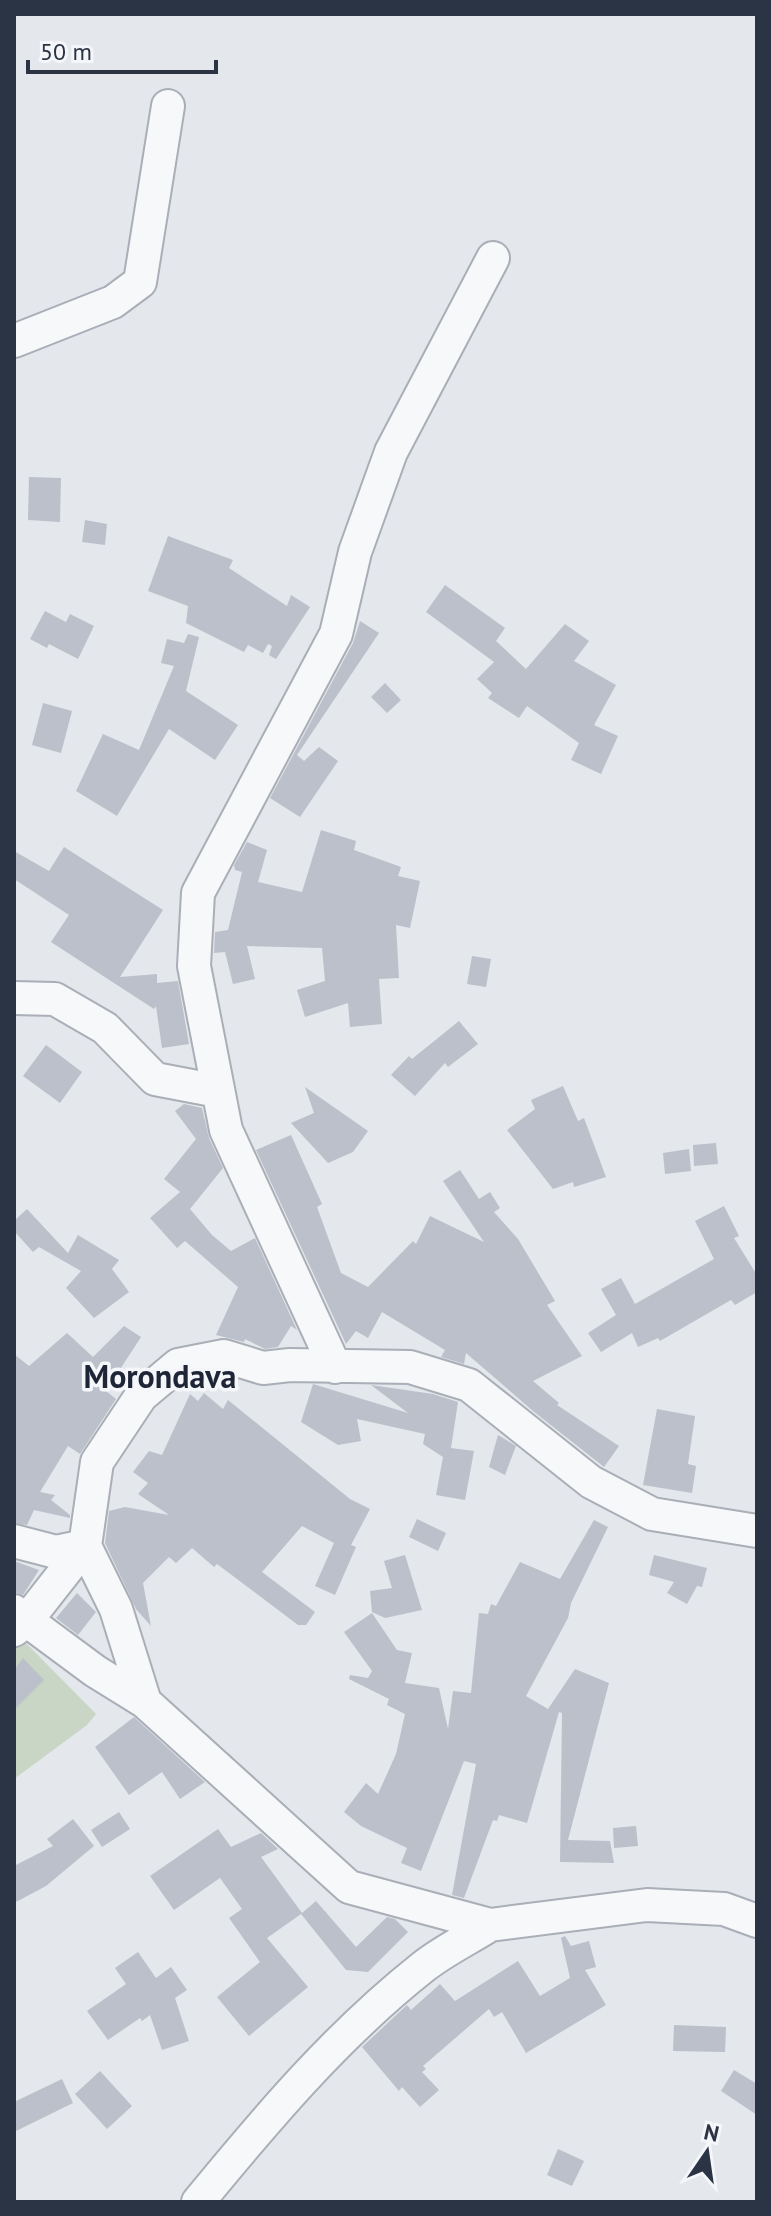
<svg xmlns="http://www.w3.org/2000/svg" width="771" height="2216" viewBox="0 0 771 2216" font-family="'PT Sans',sans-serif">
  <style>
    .green { fill: #c9d6c5 }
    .building { fill: #bbc0ca }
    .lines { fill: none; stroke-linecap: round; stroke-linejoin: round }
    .minor-casing { stroke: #a9aeb7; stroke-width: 36 }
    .minor { stroke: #f7f8fa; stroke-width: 32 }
    .labels { text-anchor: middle; stroke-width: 7; stroke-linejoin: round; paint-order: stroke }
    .district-label { font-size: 32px; font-weight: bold; fill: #1d2536; stroke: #f4f6f9 }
  </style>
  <rect width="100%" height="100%" fill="#e4e7ec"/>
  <path class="green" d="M19,1636L96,1714L87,1725L14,1779V1639Z"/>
  <path class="building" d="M29,477L61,478L60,522L28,520Z
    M85,520L107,524L105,545L82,542Z
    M168,536L233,560L229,568L287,606L291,595L310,607L276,659L269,655L272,646L268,644L263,653L248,645L244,652L186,623L188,606L148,591Z
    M445,585L505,628L496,641L526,669L565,624L589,641L574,661L616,685L594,725L618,736L601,774L571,760L579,743L527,706L519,718L488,698L492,693L477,679L494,662L426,612Z
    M45,611L66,622L70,614L94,626L78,659L49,644L47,648L30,639Z
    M360,621L379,633L297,755L304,761L319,747L338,761L300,817L270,798L353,643Z
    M188,634L199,637L186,691L238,725L215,760L169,729L117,816L76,791L103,734L139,750L174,666L161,663L167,639L184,643Z
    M385,683L401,700L387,713L371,697Z
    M43,703L72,711L61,753L32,745Z
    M321,830L356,841L354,850L401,867L398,876L420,881L410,928L396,925L399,978L379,979L382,1024L350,1027L348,1003L305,1017L297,990L325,981L322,948L247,946L255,979L233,984L225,952L214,953L215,932L228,930L242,872L235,870L234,865L247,842L267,850L258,882L302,892Z
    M64,847L163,910L120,977L157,974V983L178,981L189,1044L162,1048L156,1006L154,1009L51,942L69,915L14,879V851L49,871Z
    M472,956L491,959L486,987L467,984Z
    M459,1021L478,1044L448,1067L445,1063L415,1096L391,1075L409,1056L412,1059Z
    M46,1045L82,1072L60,1103L23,1076Z
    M563,1086L578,1121L584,1118L606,1177L574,1187L573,1182L553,1189L507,1130L535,1109L531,1100Z
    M305,1087L368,1131L353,1152L328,1163L291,1123L314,1113Z
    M184,1104L202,1108L209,1138L223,1168L190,1209L212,1235L231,1251L255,1238L297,1330L291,1326L278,1347L265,1349L245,1339L244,1342L216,1335L238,1287L185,1241L177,1248L150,1218L180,1192L164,1179L196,1139L175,1111Z
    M291,1135L322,1204L317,1207L341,1273L368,1287L413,1241L416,1244L430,1216L484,1242L443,1181L460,1170L479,1199L490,1192L500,1208L494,1212L518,1239L555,1301L547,1305L582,1356L533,1381L559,1403L557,1405L619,1446L604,1467L533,1411L466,1353L464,1364L441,1357L445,1350L382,1312L368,1338L356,1331L346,1344L256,1150Z
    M716,1143L718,1164L694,1166L693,1145Z
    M689,1149L691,1171L665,1174L663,1153Z
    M724,1206L739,1236L734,1238L757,1275V1292L735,1305L731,1300L660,1341L658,1338L638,1347L632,1333L601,1352L588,1333L616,1315L601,1289L621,1278L635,1304L714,1259L695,1221Z
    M27,1209L68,1253L78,1235L119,1260L112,1269L129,1292L94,1318L66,1288L81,1271L39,1247L33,1252L14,1231V1221Z
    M124,1326L141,1337L106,1391L116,1399L80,1454L68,1446L40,1492L55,1495L51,1500L70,1515V1518L34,1510L27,1525L14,1523V1354L29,1366L67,1333L93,1357Z
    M313,1384L408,1413L371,1385L433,1394L458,1402L451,1448L474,1451L465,1500L436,1495L443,1457L423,1444L425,1434L357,1419L361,1441L338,1445L301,1422Z
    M204,1393L223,1409L228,1400L350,1499L370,1509L351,1545L356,1547L335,1595L315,1586L334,1543L302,1526L262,1572L315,1612L306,1625H298L217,1564L214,1567L192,1548L176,1563L169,1557L143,1583L151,1626L136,1609L105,1543L109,1511L125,1507L169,1515L138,1494L148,1483L133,1472L149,1451L162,1455L190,1394L198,1401Z
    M657,1409L695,1416L688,1464L696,1466L692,1493L643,1485Z
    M498,1435L516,1446L505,1475L489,1467Z
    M417,1519L446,1533L438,1551L409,1537Z
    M594,1520L608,1527L571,1603L568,1618L526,1696L548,1709L575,1669L609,1683L568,1840L610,1841L614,1863L560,1862L562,1713L559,1712L527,1823L499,1815L497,1821L493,1820L464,1898L452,1895L476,1764L464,1761L421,1871L401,1863L407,1848L361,1826L344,1812L366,1783L378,1794L396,1754L405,1714L387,1705L389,1699L349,1679L350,1675L368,1678L372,1671L344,1632L372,1613L397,1650L412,1653L405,1683L439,1688L448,1729L453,1691L471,1693L479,1613L488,1614L491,1604L496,1606L520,1562L560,1579Z
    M405,1555L422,1610L385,1618L372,1612L370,1591L392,1588L384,1561Z
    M654,1555L707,1568L702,1587L697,1586L687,1604L667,1593L674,1582L649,1575Z
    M14,1561L39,1570L23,1595L14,1592Z
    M77,1593L96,1612L78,1635L56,1618Z
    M23,1658L44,1680L14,1710V1670Z
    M134,1717L205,1782L180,1799L162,1772L129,1795L95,1747Z
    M119,1812L130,1829L102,1847L91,1830Z
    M73,1819L94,1846L46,1886L14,1903V1866L53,1846L47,1839Z
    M636,1826L638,1846L614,1848L613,1828Z
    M218,1829L231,1847L261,1833L278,1849L261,1857L302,1913L316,1901L356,1947L387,1917L395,1919L408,1932L368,1972L346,1970L301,1914L267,1938L308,1987L249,2036L217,1997L260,1962L229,1918L242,1909L220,1878L174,1910L150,1876Z
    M565,1936L571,1946L589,1941L596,1967L585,1970L606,2005L526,2053L502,2012L494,2017L489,2009L423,2066L426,2069L422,2072L439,2090L420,2107L402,2087L399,2091L362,2047L407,2005L411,2010L440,1984L455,2001L518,1961L540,1996L570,1978L561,1938Z
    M138,1952L156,1978L171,1967L187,1990L175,1998L189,2041L162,2050L150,2015L142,2021L140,2018L108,2040L87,2011L126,1984L115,1968Z
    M674,2025L726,2027L725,2052L673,2051Z
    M734,2070L757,2084V2115L721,2091Z
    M100,2071L132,2106L107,2129L75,2094Z
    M62,2079L73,2103L14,2132V2102Z
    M558,2149L584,2161L572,2186L547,2175Z"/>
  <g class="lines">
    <defs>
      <path id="minor" d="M14,341L113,302L140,282L168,106
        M14,998L55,999L105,1028L155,1079L218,1091
        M335,1367L226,1130L194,966L198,893L336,634L355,552L391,452L493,258
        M14,1541L56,1552L85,1546
        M85,1546L116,1609L145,1702
        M14,1611L95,1671L145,1702L349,1887L490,1925L647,1905L724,1909L757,1921
        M14,1630L27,1620L85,1546L97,1462L141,1396L178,1365L224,1356L263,1368L290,1365L410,1367L469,1385L591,1482L652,1514L757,1531
        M198,2202C267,2118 337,2035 423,1967C443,1951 468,1939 490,1925"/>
    </defs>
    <use href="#minor" class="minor-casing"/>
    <use href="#minor" class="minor"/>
  </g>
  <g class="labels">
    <g class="district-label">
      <text x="160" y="1388">Morondava</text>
    </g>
  </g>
  <rect width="771" height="2216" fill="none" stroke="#2b3445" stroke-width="32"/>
  <g transform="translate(707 2152) rotate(13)" stroke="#f4f6f9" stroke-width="6" paint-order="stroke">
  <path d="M0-6L14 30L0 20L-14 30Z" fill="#2b3445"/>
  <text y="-12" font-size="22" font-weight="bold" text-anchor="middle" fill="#2b3445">N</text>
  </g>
  <path d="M28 60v12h188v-12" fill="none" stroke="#2b3445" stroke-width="4"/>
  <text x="40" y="60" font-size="24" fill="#2b3445" stroke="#f4f6f9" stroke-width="6" paint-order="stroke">50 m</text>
</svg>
